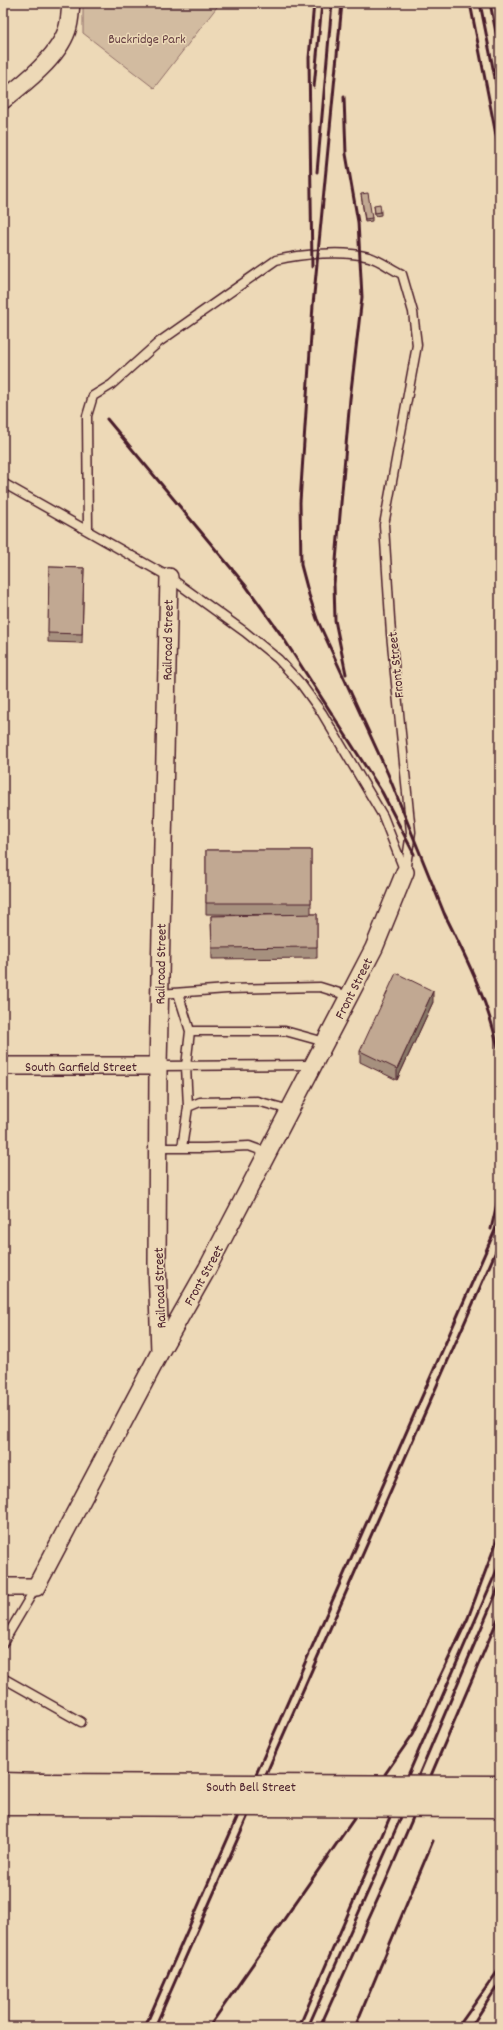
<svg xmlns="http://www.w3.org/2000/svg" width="503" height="2030" viewBox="0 0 503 2030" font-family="Dekko,sans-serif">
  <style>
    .green { fill: #d2bba0; stroke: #8e6d66 }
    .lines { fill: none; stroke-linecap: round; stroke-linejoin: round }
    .service-casing { stroke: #4a1f2b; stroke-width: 11 }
    .minor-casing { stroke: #4a1f2b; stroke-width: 20 }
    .secondary-casing { stroke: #4a1f2b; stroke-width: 25 }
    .service { stroke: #edd9b7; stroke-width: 8 }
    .minor { stroke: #edd9b7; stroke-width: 17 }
    .secondary { stroke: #edd9b7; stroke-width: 22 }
    .rail { stroke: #4a1f2b; stroke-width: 3 }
    .secondary-bridge-casing { stroke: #4a1f2b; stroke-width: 25; stroke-linecap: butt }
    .secondary-bridge { stroke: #edd9b7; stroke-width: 22 }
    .wall { fill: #a6907e; stroke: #4a1f2b }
    .shaded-wall { fill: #877666; stroke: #4a1f2b }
    .building { fill: #c1a892; stroke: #4a1f2b }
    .labels { text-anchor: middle; stroke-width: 3; stroke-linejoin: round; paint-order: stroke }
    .park-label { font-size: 14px; fill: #653e42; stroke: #edd9b7 }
    .street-label { font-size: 14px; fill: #4a1f2b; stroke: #edd9b7 }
  </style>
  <rect width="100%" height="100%" fill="#edd9b7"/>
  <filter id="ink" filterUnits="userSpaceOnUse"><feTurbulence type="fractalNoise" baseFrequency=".025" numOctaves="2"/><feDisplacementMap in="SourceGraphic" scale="8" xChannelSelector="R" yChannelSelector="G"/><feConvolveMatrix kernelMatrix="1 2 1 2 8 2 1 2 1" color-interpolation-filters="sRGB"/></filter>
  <g filter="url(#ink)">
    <path class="green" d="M83,3H220L154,88L83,33Z"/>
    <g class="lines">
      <defs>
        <path id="service" d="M3,483L169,577L245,632L278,659L301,684L322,713L383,816L405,872
          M88,530L87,416L93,396L111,385L159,342L276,260C301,254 344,250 369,257C380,260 391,269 402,274L413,312L417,345L384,525L391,634L411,832L405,872
          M178,993L190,1031
          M160,994L227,989L320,987L349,996
          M158,1066L313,1065
          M188,1107L186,1066L190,1031H285L325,1042
          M158,1148H205L249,1146L268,1153
          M182,1148L188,1107L200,1102L257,1101L290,1110
          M3,1643L36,1587
          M3,1678L81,1722"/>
        <path id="minor" d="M3,100C25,83 58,57 67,30C70,22 70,12 71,3
          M3,1066H158
          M160,1352L157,1264L158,1066L169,577
          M3,1587H36L160,1352L207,1269L374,948L405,872"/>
        <path id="secondary" d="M3,1784L41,1785
          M3,1804H35"/>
      </defs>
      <use href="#service" class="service-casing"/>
      <use href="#minor" class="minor-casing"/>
      <use href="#secondary" class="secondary-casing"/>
      <use href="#service" class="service"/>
      <use href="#minor" class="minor"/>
      <use href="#secondary" class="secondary"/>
      <path class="rail" d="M342,3L313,305L300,502L301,565L309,595L317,619L388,774L446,918
        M470,3L500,155
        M480,3L500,103
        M490,3L500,52
        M314,87L322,3
        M344,97L346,154L358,222L362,297L350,399L334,584L335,620L346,674
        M317,172L332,3
        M312,267L309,58L314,3
        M107,419L246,586L282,636L382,792L414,854
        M444,913C467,959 491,1007 500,1058
        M491,1229L500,1191
        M145,2027L500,1219
        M155,2027L500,1242
        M209,2027L413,1734L468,1618L500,1532
        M299,2027L500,1563
        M308,2027L398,1824L500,1584
        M320,2027L385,1883L500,1614
        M355,2027L433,1841
        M458,2027L500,1968
        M471,2027L500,1982"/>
      <defs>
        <path id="secondary-bridge" d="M41,1785L500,1787
          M35,1804L500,1806"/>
      </defs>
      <use href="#secondary-bridge" class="secondary-bridge-casing"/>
      <use href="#secondary-bridge" class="secondary-bridge"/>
    </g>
    <path class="wall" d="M361,194L372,218V221L365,222Z
      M374,205L381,212V215L375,216Z
      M49,567L84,568L82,643L48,642Z
      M206,850H311V914H317V958L212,959L211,916L288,915L206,914Z
      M433,1002L397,1080L360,1062V1051Z"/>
    <path class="shaded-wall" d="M433,991V1002L397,1080V1069Z"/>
    <path class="building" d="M368,193L372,218L365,219L361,194Z
      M380,204L381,212L375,213L374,205Z
      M49,567L84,568L82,634L48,633Z
      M206,850H311V903H206Z
      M317,914V947L212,948L211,916Z
      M396,973L433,991L397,1069L360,1051Z"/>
  </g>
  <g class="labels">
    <g class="park-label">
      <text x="147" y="43">Buckridge Park</text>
    </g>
    <g class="street-label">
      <text transform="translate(167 640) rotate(-89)" y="5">Railroad Street</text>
      <text transform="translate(395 665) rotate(-96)" y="5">Front Street</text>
      <text transform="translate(160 964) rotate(-89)" y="5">Railroad Street</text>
      <text transform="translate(353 988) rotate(-63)" y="5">Front Street</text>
      <text x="81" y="1071">South Garfield Street</text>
      <text transform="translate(203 1275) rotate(-61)" y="5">Front Street</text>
      <text transform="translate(159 1288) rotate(-92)" y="5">Railroad Street</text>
      <text x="251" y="1791">South Bell Street</text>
    </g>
  </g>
  <rect width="503" height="2030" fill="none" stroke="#edd9b7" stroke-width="16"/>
  <rect x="8" y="8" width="487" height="2014" fill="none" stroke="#4a1f2b" stroke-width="1.5" filter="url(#ink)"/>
</svg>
